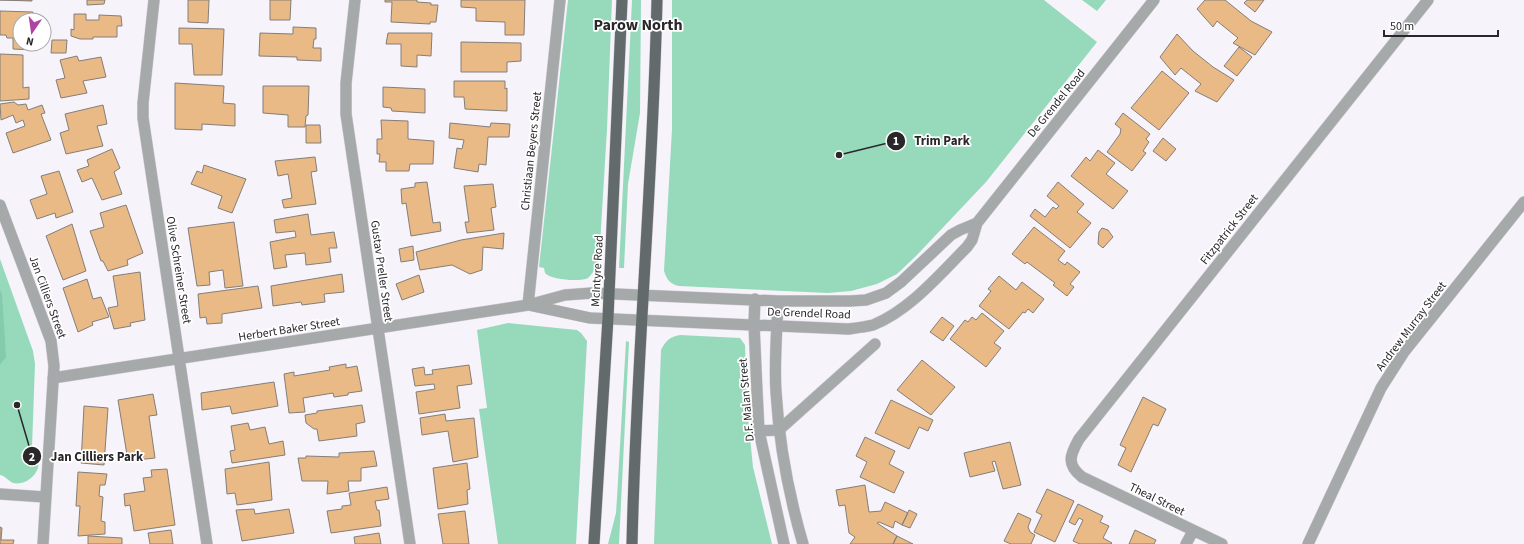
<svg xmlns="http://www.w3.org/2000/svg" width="1524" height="544" viewBox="0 0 1524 544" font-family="'Source Sans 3',sans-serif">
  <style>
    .green { fill: #96dabb }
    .forest { fill: #83cbac }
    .building { fill: #e9b986; stroke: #847e78 }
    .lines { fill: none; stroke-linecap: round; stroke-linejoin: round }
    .minor-casing { stroke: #d2ced5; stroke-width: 12 }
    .primary-casing { stroke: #d2ced5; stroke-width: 12 }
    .minor { stroke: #a5a9aa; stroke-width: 11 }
    .primary { stroke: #636a6c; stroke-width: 11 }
    .labels { text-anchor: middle; stroke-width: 3.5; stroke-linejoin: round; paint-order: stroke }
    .street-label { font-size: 12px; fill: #29272a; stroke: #fff }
    .district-label { font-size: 16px; font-weight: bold; fill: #29272a; stroke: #fff }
    .leader { fill: none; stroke: #29272a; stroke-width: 1.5 }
    .callout-dot { fill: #29272a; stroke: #fff; stroke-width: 1.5 }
    .mark-label { font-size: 12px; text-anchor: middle; font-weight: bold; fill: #fff }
    .callout-label { font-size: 13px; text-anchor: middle; font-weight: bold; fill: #29272a; stroke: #fff; stroke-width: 3.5; stroke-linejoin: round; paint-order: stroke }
  </style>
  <rect width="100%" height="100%" fill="#f7f3fb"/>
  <path class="green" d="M568,0H612L607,129L599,261C596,266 593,274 588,278C581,282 550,280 545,273L544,268L539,267Z
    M632,0H641L640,113L628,184L624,268H619Z
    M672,0H1044L1097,42L986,182L916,256L897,274L877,284L851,291L828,293L679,286C670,284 667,280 664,271L672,129Z
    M1082,0H1106L1097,11Z
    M0,259L33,351L35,364L32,447C34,451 37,455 38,458C42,472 27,486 13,483C8,481 6,476 0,475Z
    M508,323L577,330L581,333L587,341L576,544H498L479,409L487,408L477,330Z
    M680,335L740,338L745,345L747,408L753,467L772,544H654L661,350C666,340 670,337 680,335Z
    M626,341L629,342L619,544H608L616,513L617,498Z"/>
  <path class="forest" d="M0,290L2,294L6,357L0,365Z"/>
  <path class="building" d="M0,0H32V1Z
    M87,0H105L104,4L87,5Z
    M188,0H209L208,23L188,22Z
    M270,0H291L290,20H270Z
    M385,0H417V2L431,3V5H438L436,22H430V24L391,22L392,2H385Z
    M461,0H525L524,35H505V22L476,21V8L461,7Z
    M1205,0H1225L1251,21L1272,32L1255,55L1233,43L1238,38L1217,21L1213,27L1197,9Z
    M1247,0H1264L1255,12L1244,3Z
    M0,11L33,12V20H20V44H33V50L13,49V38H7L6,35H0Z
    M74,14H86V20H99V15L121,16L122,26H117V37H93V39H80L71,36V29L74,30Z
    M293,27L316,28V39H314L313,48H321V61L297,60V57L259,56L260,33L293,34Z
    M179,28L224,29L222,75H194L192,44H179Z
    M388,33H432L431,56L417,55V67L401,66V44H386Z
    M1177,34L1193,51L1213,67L1234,80L1217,102L1195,91L1201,84L1181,68L1175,75L1160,57Z
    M52,40H67L66,53H51Z
    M461,42L521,43V61L507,62V72H461Z
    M1239,47L1252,57L1237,76L1224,66Z
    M0,54L23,55V88L29,87V99L0,101Z
    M77,56L79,61L101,57L106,77L83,81L87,93L61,98L56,80L65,78L60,60Z
    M1162,71L1189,93L1159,130L1131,108Z
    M454,81H505V89L507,88V111L465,109L464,97H454Z
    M175,83L224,86L223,103L235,104V126L202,124V130L175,129Z
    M263,86H309L308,115L306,116L305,127H288V115L263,113Z
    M383,87L425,89V113L392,111L391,108L383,107Z
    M14,102L18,105L26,104L28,110L42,105L45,113L41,114L51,140L13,153L6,133L25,126L23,120L16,123L13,115L1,120L0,104Z
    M103,105L107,124L97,126L103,146L66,154L60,133L69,130L65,114Z
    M1123,113L1150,134L1146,139L1149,142L1143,151L1146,153L1132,171L1107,152L1120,134L1121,129L1115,124Z
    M381,120L408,121V139L434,141L433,164H410L409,171H386V162H379L380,154H377V139H382Z
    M450,123L490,127L491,123L510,124L509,137H488L486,165L479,164L478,172L454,168L457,148L462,149L464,140L449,138Z
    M306,125H320L321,143H306Z
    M1163,138L1176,149L1166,161L1153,151Z
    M112,149L120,168L114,172L122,194L102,200L92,178L82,182L77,170L89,166L87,160Z
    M1098,150L1115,163L1106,174L1128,191L1113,209L1071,176L1086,157L1090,161Z
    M315,157L317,171L311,172L316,204L284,208L282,200L292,198L288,174L278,176L275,161Z
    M204,165L246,179L232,213L218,208L222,196L191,184L197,171L202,173Z
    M59,171L73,212L56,218L55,213L37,219L30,200L47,194L41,176Z
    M427,182L433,223L440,222L441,231L411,236L406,203L402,204L401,189L415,187V183Z
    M1058,182L1084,204L1077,212L1091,223L1070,248L1030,216L1035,209L1045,217L1053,207L1056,209L1059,206L1047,196Z
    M493,184L496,207L491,208L494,230L467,233L465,222H469L464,186Z
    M126,205L143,253L127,260L128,265L108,271L103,261H101L90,231L104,227L100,213Z
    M308,214L311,235L334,232L337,248H329L331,262L306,265L305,253L285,255L287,267L274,269L270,242L296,237L295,231L276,233L274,220Z
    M234,222L243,286L225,288L223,270L209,272L210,285L197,286L188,228Z
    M72,224L86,271L63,280L46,236Z
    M1034,227L1065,251L1058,260L1065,265L1067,262L1080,272L1070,284L1074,287L1067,296L1053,285L1055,283L1027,262L1025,264L1012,254Z
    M1102,228L1108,230L1113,237L1103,248L1098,244L1099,232Z
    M504,233L503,249L483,247L482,270L470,274L452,265L420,270L416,252L461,240Z
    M413,246L414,260L401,262L399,249Z
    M140,272L145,320L130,323L131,326L114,329L108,308L118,306L113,276Z
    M342,274L344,292L324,294L325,302L302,305L301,302L273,306L271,286Z
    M419,275L424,292L402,300L396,284Z
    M999,276L1016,290L1022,282L1044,299L1033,313L1028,309L1025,313L1023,312L1009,329L979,306L991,291L988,289Z
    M87,279L93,299L101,297L109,317L92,322L93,325L78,332L63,288Z
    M258,286L262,308L222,314V323L207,324L206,317L200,318L198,294Z
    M982,313L1004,331L994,343L1001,348L986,367L950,339L965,320L968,322L972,317L976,320Z
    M942,317L954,326L943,341L930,332Z
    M922,360L955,387L931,415L897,390Z
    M346,364V368L357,366L362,391L348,393V395L334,397L333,393L303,398L305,412L289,413L284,374L294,372V376L330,370L329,367Z
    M469,365L472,384L457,386L460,408L419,414L416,392L435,389L434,384L415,386L412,369L424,367L425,375L433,374L432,370Z
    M274,382L278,406L232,414L230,406L202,410L201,393Z
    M153,394L157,415L149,416L155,458L128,461L118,400Z
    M1143,397L1166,409L1158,426L1153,424L1131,472L1118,465L1126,448L1120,445Z
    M891,400L933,420L928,431L919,427L909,449L875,433Z
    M362,405L365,422L356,424L357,436L319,441L317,429H314L306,423L305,415L317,413V411Z
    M84,406L108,408L104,465L81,463Z
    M445,414L446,421L474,418L478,457L453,462L448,431L422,435L420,418Z
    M248,423L250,430L265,427L269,444L283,441L285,455L232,463L230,451L235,450L231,426Z
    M865,437L895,451L889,464L904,472L894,493L860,477L867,462L856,456Z
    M1010,442L1021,485L1003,489L995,461L992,462L995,471L970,477L964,453Z
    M374,451L377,466L361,468V481H348L349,491L327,494L328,481H302L298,458H306V456L339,457V453Z
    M269,462L272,500L237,505L235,493L227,494L225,469Z
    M467,463L470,489L467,490L468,504L438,509L433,468Z
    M167,469L175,525L134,531L130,505L125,506L124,494L145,491L143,478L152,477L151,470Z
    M78,472L107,474L105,485H100L99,496L103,497L101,521L105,522V534L78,536L80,506H76Z
    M865,485L869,512L881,511L885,502L908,513L902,525L895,521L893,528L879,522L877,523L897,536L893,544H850L855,537L849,533L845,505L839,506L836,490Z
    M387,487L389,499L375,501L377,510H379L381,526L331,533L327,511L342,509V506L351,505L349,493Z
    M1047,489L1074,501L1055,542L1034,532L1042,515L1036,512Z
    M1078,504L1103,516L1100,522L1109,526L1103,538L1112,543L1111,544H1080L1073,541L1083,520L1079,518L1075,525L1069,522Z
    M254,509L255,514L289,509L294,533L242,541L236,510Z
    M909,510L917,514L910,528L902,525Z
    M465,511L469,544H443L438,514Z
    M1018,513L1031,519L1028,527L1030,532L1035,535L1031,544H1011L1004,541Z
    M0,527L2,528L1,540H14L13,544H0Z
    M171,530L173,544H150L148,533Z
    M1135,530L1156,540L1154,544H1129Z
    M379,533L381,544H355L354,537Z
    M88,536L122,538V544H88Z
    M897,536L913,544H893Z"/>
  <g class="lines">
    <defs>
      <path id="minor" d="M154,0L143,103V118L207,544
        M355,0L346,83V114L410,544
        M0,205L51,341L54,366L43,544
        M755,299L754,324L757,391L759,431L784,544
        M778,301C777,331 774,362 776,392C779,442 789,496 803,544
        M528,305L560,0
        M529,305L590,318L848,329C856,328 865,327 873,325C910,310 939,275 967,247L972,240L977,223L1154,0
        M53,378L528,305L565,295L592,293L778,301H850L866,300L886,293L901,282L951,235L960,230L977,223
        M759,431L779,430L875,344
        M0,494L45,497
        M1186,544L1193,531
        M1222,544L1082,477C1066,464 1070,455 1079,439L1428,0
        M1308,544L1381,388L1404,352L1524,202"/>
      <path id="primary" d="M594,544L608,318L622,0
        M632,544C636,362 653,182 657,0"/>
    </defs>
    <use href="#minor" class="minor-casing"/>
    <use href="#primary" class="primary-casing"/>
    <use href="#minor" class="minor"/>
    <use href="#primary" class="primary"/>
  </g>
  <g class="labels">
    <g class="street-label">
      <text transform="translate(1056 103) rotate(-51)" y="4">De Grendel Road</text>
      <text transform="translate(531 151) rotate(-84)" y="4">Christiaan Beyers Street</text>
      <text transform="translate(1229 229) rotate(-52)" y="4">Fitzpatrick Street</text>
      <text transform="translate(179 270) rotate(81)" y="4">Olive Schreiner Street</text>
      <text transform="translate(382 271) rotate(82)" y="4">Gustav Preller Street</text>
      <text transform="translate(597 271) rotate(-87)" y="4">McIntyre Road</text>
      <text transform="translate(48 297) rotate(70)" y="4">Jan Cilliers Street</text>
      <text transform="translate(809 313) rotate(2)" y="4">De Grendel Road</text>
      <text transform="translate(1411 326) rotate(-53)" y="4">Andrew Murray Street</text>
      <text transform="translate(289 329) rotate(-9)" y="4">Herbert Baker Street</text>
      <text transform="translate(746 400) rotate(-95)" y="4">D.F. Malan Street</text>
      <text transform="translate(1157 499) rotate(26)" y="4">Theal Street</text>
    </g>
    <g class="district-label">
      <text x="638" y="30">Parow North</text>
    </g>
  </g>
  <path class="leader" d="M839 155L896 141M17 405L32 456"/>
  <g class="callout-dot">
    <circle cx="839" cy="155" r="4"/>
    <circle cx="17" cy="405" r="4"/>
    <circle cx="896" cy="141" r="10"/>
    <circle cx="32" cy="456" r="10"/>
  </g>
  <g class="mark-label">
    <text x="896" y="145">1</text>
    <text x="32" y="461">2</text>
  </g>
  <g class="callout-label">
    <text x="942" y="145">Trim Park</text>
    <text x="97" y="461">Jan Cilliers Park</text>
  </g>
  <g transform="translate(32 32) rotate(193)"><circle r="19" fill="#ffffff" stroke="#a9a9aa"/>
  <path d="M0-3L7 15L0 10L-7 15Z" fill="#ae43a4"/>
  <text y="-6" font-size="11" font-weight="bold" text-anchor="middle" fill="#29272a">N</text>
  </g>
  <path d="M1384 30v6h114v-6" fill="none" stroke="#29272a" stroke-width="2"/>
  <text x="1390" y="30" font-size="12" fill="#29272a" stroke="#ffffff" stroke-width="3" paint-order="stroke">50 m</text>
</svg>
